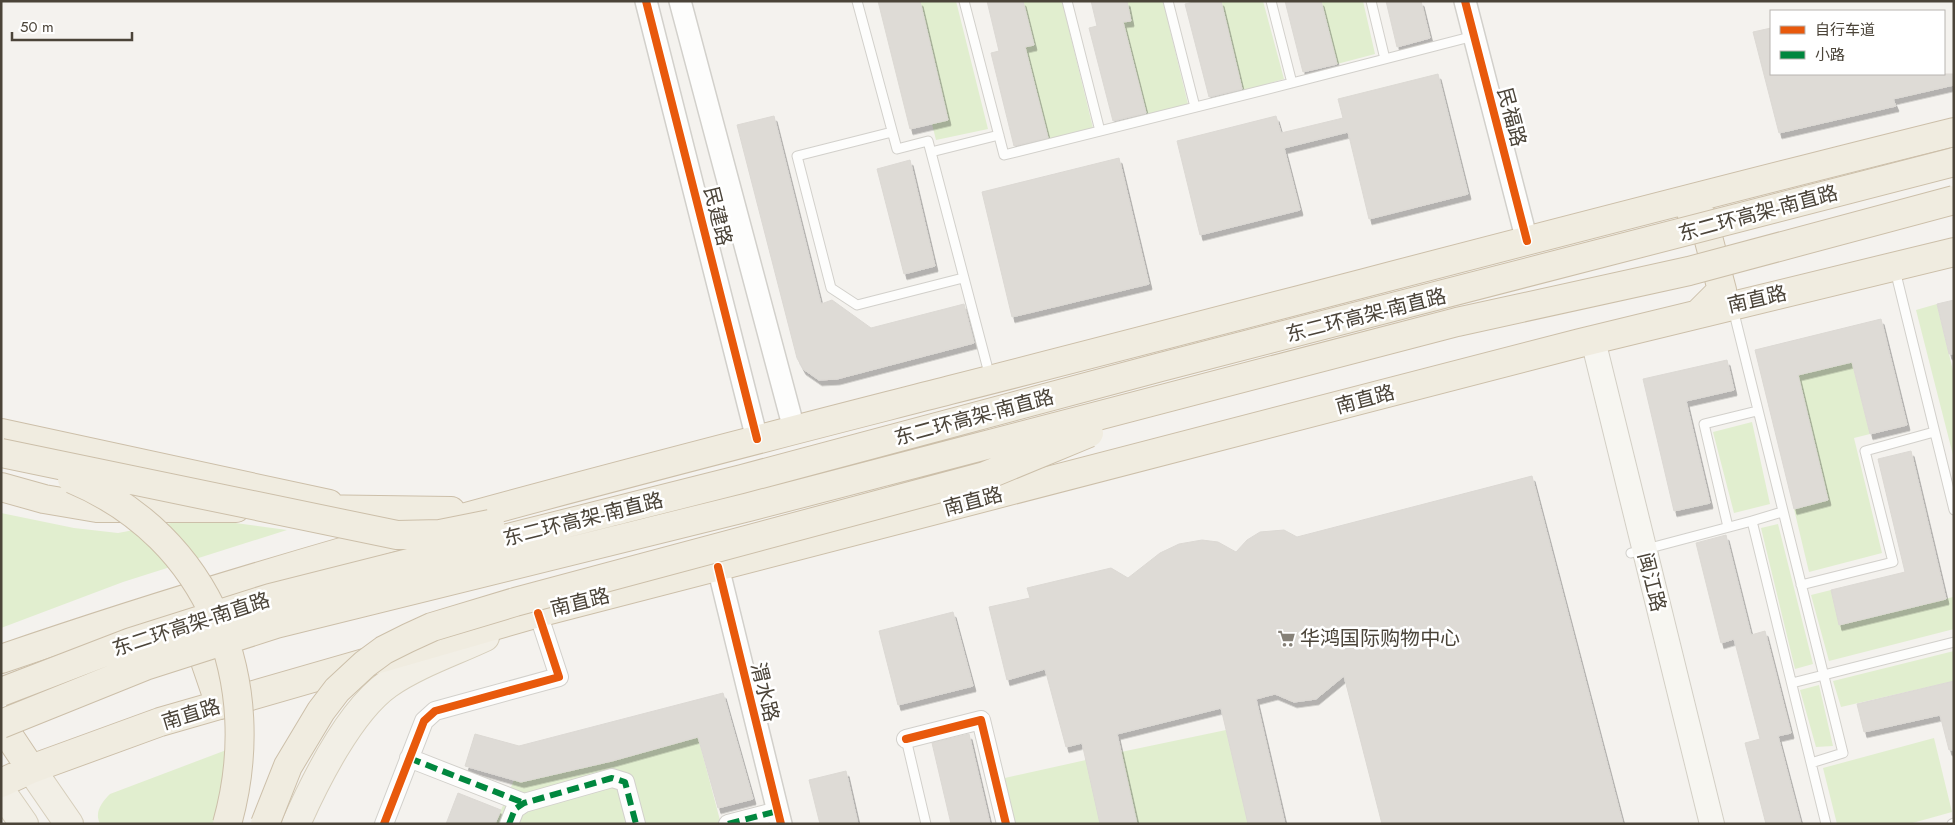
<svg xmlns="http://www.w3.org/2000/svg" width="1955" height="825" viewBox="0 0 1955 825" font-family="Jost,'Noto Sans SC',sans-serif">
  <style>
    .green { fill: #e1eecf }
    .building { fill: #dedbd6; stroke: #dcd9d4; filter: url(#shadow) }
    .lines { fill: none; stroke-linecap: round; stroke-linejoin: round }
    .service-casing { stroke: #d2d0cb; stroke-width: 11 }
    .minor-casing { stroke: #d2d0cb; stroke-width: 20 }
    .tertiary-casing { stroke: #d2d0cb; stroke-width: 24 }
    .secondary-casing { stroke: #d3cfc5; stroke-width: 26 }
    .primary-casing { stroke: #d6cebb; stroke-width: 30 }
    .trunk-casing { stroke: #ccbfa9; stroke-width: 30 }
    .service { stroke: #fdfdfc; stroke-width: 9 }
    .minor { stroke: #fdfdfc; stroke-width: 18 }
    .tertiary { stroke: #fdfdfc; stroke-width: 21 }
    .secondary { stroke: #f7f6f1; stroke-width: 24 }
    .primary { stroke: #f2efe6; stroke-width: 28 }
    .trunk { stroke: #f0ece0; stroke-width: 28 }
    .trunk-bridge-casing { stroke: #ccbfa9; stroke-width: 30; stroke-linecap: butt }
    .trunk-bridge { stroke: #f0ece0; stroke-width: 28 }
    .quiet { stroke: #00873e; stroke-width: 6; stroke-dasharray: 12 6; stroke-linecap: butt }
    .cycleway-casing { stroke: #fff; stroke-width: 11 }
    .cycleway { stroke: #e8590c; stroke-width: 8 }
    .labels { text-anchor: middle; stroke-width: 5; stroke-linejoin: round; paint-order: stroke }
    .street-label { font-size: 20px; fill: #4b4439; stroke: #fff }
    .poi-label { font-size: 20px; fill: #4b4439; stroke: #fff; text-anchor: start }
  </style>
  <defs>
    <filter id="shadow"><feDropShadow dx="3" dy="5.5" stdDeviation="0" flood-color="#0004"/></filter>
  </defs>
  <rect width="100%" height="100%" fill="#f4f2ee"/>
  <path class="green" d="M920,1H956L988,129L936,140L932,124L948,120Z
    M1023,1H1062L1093,128L1049,140L1025,47L1034,45Z
    M1127,1H1163L1188,104L1147,115L1123,22L1131,20Z
    M1221,1H1263L1284,79L1243,91Z
    M1321,1H1363L1375,54L1337,64Z
    M1937,304L1954,375V459L1916,310Z
    M1852,362L1870,434L1854,438L1882,553L1809,572L1794,509L1828,500L1798,375Z
    M1752,422L1770,504L1734,513L1713,432Z
    M1,513L74,528L118,533L198,518L287,530L123,582L1,628Z
    M1778,524L1813,664L1795,669L1761,528Z
    M1831,590L1840,625L1953,597L1954,629L1829,661L1811,595Z
    M1954,651V681L1841,707L1833,681Z
    M1819,685L1833,746L1816,747L1800,690Z
    M1226,730L1249,824H1137L1121,752Z
    M698,737L721,824H495L514,780L521,782L612,761Z
    M1934,738L1952,812L1909,824H1837L1823,768Z
    M229,749L217,824H100C94,812 102,802 110,794Z
    M1086,760L1101,824H1006L996,780Z"/>
  <path class="building" d="M878,1H920L948,120L910,129Z
    M987,1H1023L1034,45L1025,47L1048,138L1014,146L991,53L999,51Z
    M1091,1H1127L1131,21L1123,22L1146,113L1113,121L1089,28L1097,26Z
    M1198,1H1221L1242,89L1209,97L1185,4Z
    M1285,1H1321L1337,64L1303,72Z
    M1386,1H1421L1430,38L1397,47Z
    M1771,28V74H1954V85L1893,99L1896,106L1779,133L1753,32Z
    M1438,74L1468,194L1369,219L1348,132L1284,148L1300,210L1200,235L1177,141L1276,116L1281,133L1343,118L1338,99Z
    M774,116L821,304L832,300L871,328L964,304L974,343L837,379L819,380L803,369L797,358L737,125Z
    M1119,158L1149,284L1012,317L982,192Z
    M910,160L935,266L904,274L877,169Z
    M1954,300V354H1949L1937,304Z
    M1881,319L1907,425L1870,434L1852,362L1798,375L1828,500L1794,509L1755,350Z
    M1727,360L1734,390L1686,401L1710,503L1674,511L1643,379Z
    M1911,451L1946,599L1839,625L1831,590L1905,572L1878,459Z
    M1532,476L1623,824H1382L1344,676L1316,699L1294,702L1275,694L1256,699L1285,824H1248L1221,708L1117,734L1137,824H1100L1082,743L1066,747L1045,669L1007,680L989,607L1030,598L1027,588L1111,568L1128,578L1160,553L1179,544L1202,540L1218,542L1236,552L1247,540L1260,532L1284,530L1297,537Z
    M1726,535L1751,635L1765,631L1791,733L1778,736L1801,824H1766L1745,743L1760,739L1734,639L1721,643L1696,543Z
    M953,612L973,686L898,705L879,631Z
    M1954,681V750H1949L1940,715L1864,732L1857,704Z
    M723,693L753,799L718,808L698,737L612,761L521,782L465,766L475,734L519,746Z
    M969,734L990,824H951L932,743Z
    M846,771L858,824H820L809,780Z
    M458,793L501,810L495,824H446Z"/>
  <g class="lines">
    <defs>
      <path id="service" d="M857,1L897,149L928,141L990,377
        M964,1L1004,155L1292,83L1271,1
        M1067,1L1100,131
        M1168,1L1195,107
        M1371,1L1385,59
        M1292,83L1474,36
        M892,132L797,156L831,288L857,305L963,278
        M931,152L999,135
        M1895,270L1954,510
        M1733,309L1843,753L1811,763L1826,824
        M1752,521L1782,512
        M1728,527L1704,424L1757,411
        M1631,553L1752,521L1811,763
        M1801,585L1893,562L1865,451L1934,432
        M1792,683L1954,642
        M906,739L926,824
        M1952,824L1954,823"/>
      <path id="minor" d="M906,739L981,720L1006,824
        M409,758L524,803
        M384,824L424,721L435,711L559,677L538,613
        M509,824L515,809L524,803L612,778L625,782L636,824
        M728,824L778,811"/>
      <path id="tertiary" d="M646,1L757,439
        M680,1L794,429
        M1465,1L1527,241
        M718,567L781,824"/>
      <path id="secondary" d="M1593,340L1712,824"/>
      <path id="primary" d="M31,769L69,824
        M1,791L24,824
        M296,824C315,781 350,711 388,684C417,664 453,652 485,637"/>
      <path id="trunk" d="M1691,212L1703,218L1722,290L1698,314
        M1,433L329,504
        M1,487L44,499L97,508H236
        M307,509L451,511
        M193,626L220,705
        M1,659C312,552 631,472 950,390C1285,305 1618,215 1954,132
        M1,724L31,769
        M1,783L31,769L160,722L538,613L1580,343L1954,252"/>
    </defs>
    <use href="#service" class="service-casing"/>
    <use href="#minor" class="minor-casing"/>
    <use href="#tertiary" class="tertiary-casing"/>
    <use href="#secondary" class="secondary-casing"/>
    <use href="#primary" class="primary-casing"/>
    <use href="#trunk" class="trunk-casing"/>
    <use href="#service" class="service"/>
    <use href="#minor" class="minor"/>
    <use href="#tertiary" class="tertiary"/>
    <use href="#secondary" class="secondary"/>
    <use href="#primary" class="primary"/>
    <use href="#trunk" class="trunk"/>
    <defs>
      <path id="trunk-bridge" d="M1,453L397,535L440,534L490,524
        M72,479C211,537 267,682 227,824
        M1,692L131,642L270,598L742,479L1161,367L1954,162
        M1,724L145,666L276,624L749,507L1457,322L1689,271L1954,200
        M265,824L288,766L321,711L337,690L365,664L384,650L408,638L432,627L515,602L985,476L1089,433"/>
    </defs>
    <use href="#trunk-bridge" class="trunk-bridge-casing"/>
    <use href="#trunk-bridge" class="trunk-bridge"/>
    <path class="quiet" d="M409,758L524,803
      M509,824L515,809L524,803L612,778L625,782L636,824
      M728,824L778,811"/>
    <defs>
      <path id="cycleway" d="M646,1L757,439
        M1465,1L1527,241
        M718,567L781,824
        M906,739L981,720L1006,824
        M384,824L424,721L435,711L559,677L538,613"/>
    </defs>
    <use href="#cycleway" class="cycleway-casing"/>
    <use href="#cycleway" class="cycleway"/>
  </g>
  <defs>
    <symbol id="supermarket-bare" viewBox="-9 -9 18 18"><path d="M-6-5.5h2.5l.6 2H6L4.5 2H-2.5L-4.4-4H-6ZM-1.5 3.2a1.3 1.3 0 1 0 .1 0ZM3 3.2a1.3 1.3 0 1 0 .1 0Z" fill="#868178" stroke="#fff" stroke-width="2.5" paint-order="stroke"/></symbol>
  </defs>
  <g fill-rule="evenodd">
    <use href="#supermarket-bare" x="1274" y="626" width="25" height="25"/>
  </g>
  <g class="labels">
    <g class="street-label">
      <text transform="translate(1512 117) rotate(75)" y="7">民福路</text>
      <text transform="translate(1758 213) rotate(-15)" y="7">东二环高架-南直路</text>
      <text transform="translate(718 216) rotate(76)" y="7">民建路</text>
      <text transform="translate(1757 299) rotate(-13)" y="7">南直路</text>
      <text transform="translate(1366 315) rotate(-14)" y="7">东二环高架-南直路</text>
      <text transform="translate(1365 399) rotate(-15)" y="7">南直路</text>
      <text transform="translate(974 417) rotate(-15)" y="7">东二环高架-南直路</text>
      <text transform="translate(973 501) rotate(-15)" y="7">南直路</text>
      <text transform="translate(583 519) rotate(-14)" y="7">东二环高架-南直路</text>
      <text transform="translate(1652 582) rotate(76)" y="7">闽江路</text>
      <text transform="translate(580 602) rotate(-14)" y="7">南直路</text>
      <text transform="translate(191 624) rotate(-18)" y="7">东二环高架-南直路</text>
      <text transform="translate(765 692) rotate(76)" y="7">渭水路</text>
      <text transform="translate(191 714) rotate(-17)" y="7">南直路</text>
    </g>
    <g class="poi-label">
      <text x="1300" y="645">华鸿国际购物中心</text>
    </g>
  </g>
  <rect width="1955" height="825" fill="none" stroke="#4b4439" stroke-width="5"/>
  <rect x="1770" y="10" width="175" height="65" fill="#ffffff" stroke="#b7b4b0"/>
  <rect x="1780" y="26" width="25" height="8" fill="#e8590c" stroke="#b7b4b0"/>
  <text x="1815" y="35" font-size="15" fill="#4b4439">自行车道</text>
  <rect x="1780" y="51" width="25" height="8" fill="#00873e" stroke="#b7b4b0"/>
  <text x="1815" y="60" font-size="15" fill="#4b4439">小路</text>
  <path d="M12 32v8h120v-8" fill="none" stroke="#4b4439" stroke-width="2.5"/>
  <text x="20" y="32" font-size="15" fill="#4b4439" stroke="#ffffff" stroke-width="4" paint-order="stroke">50 m</text>
</svg>
